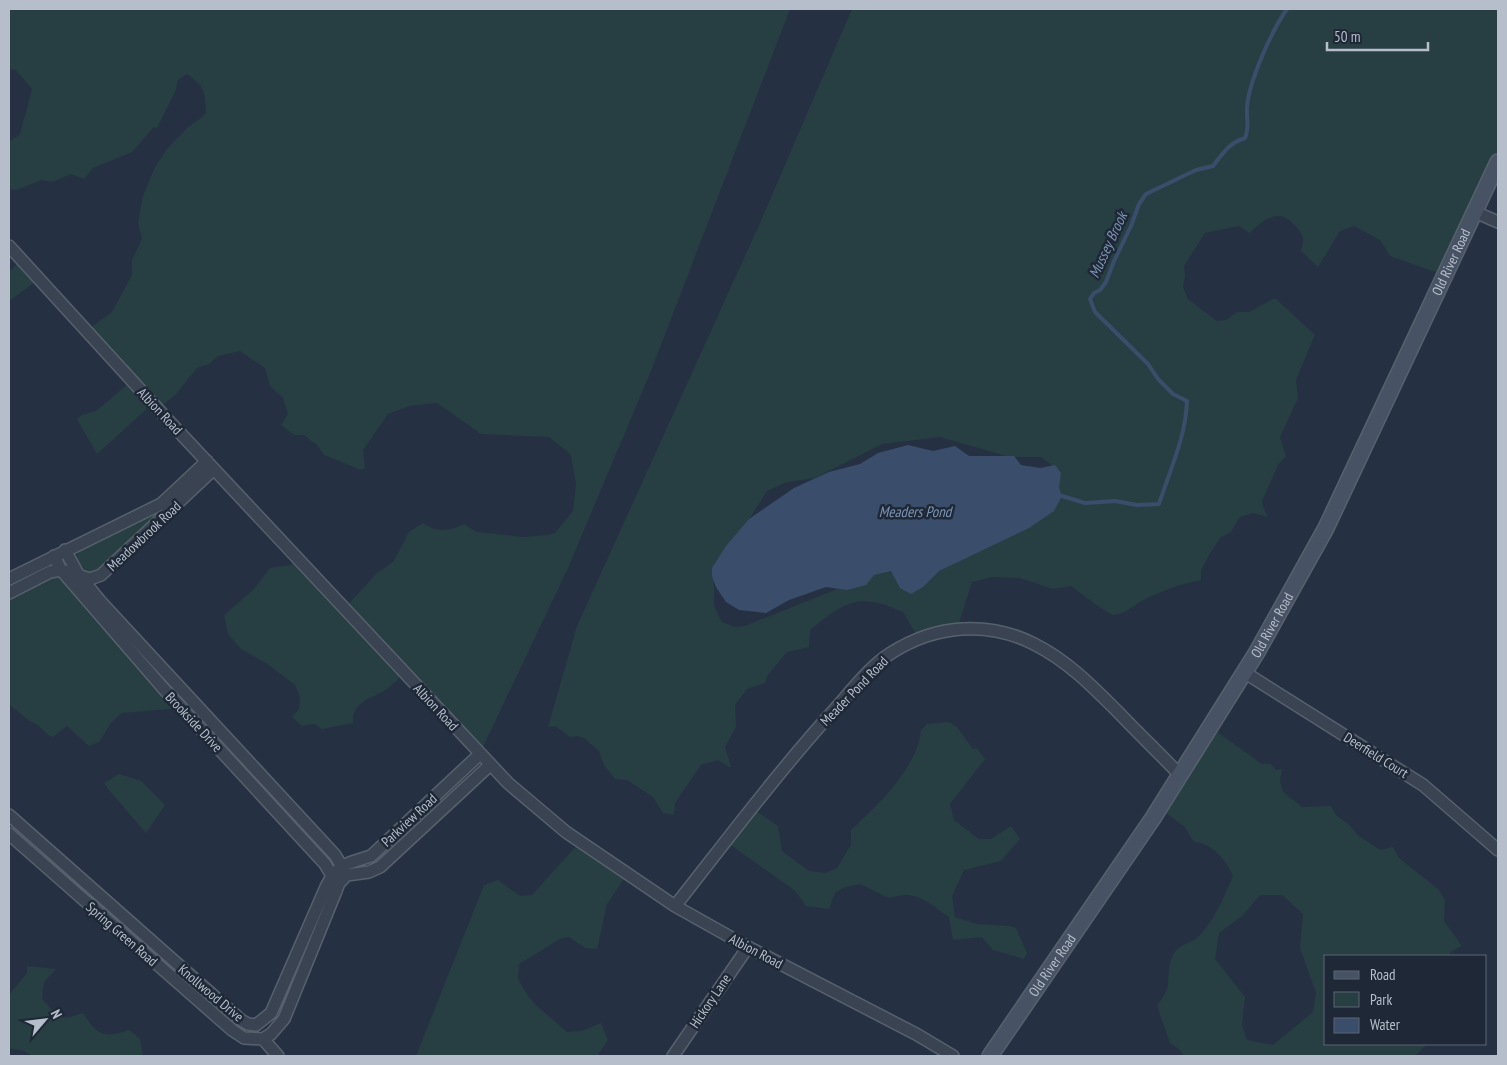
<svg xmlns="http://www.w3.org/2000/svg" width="1507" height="1065" viewBox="0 0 1507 1065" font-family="'PT Sans Narrow',sans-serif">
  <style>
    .green { fill: #273f42; fill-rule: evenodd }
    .water { fill: #3a4e6b }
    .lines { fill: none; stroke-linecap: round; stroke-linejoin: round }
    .stream { stroke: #3a4e6b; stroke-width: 4 }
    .street-casing { stroke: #57616e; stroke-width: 14 }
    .secondary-casing { stroke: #57616e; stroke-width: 18 }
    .street { stroke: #394351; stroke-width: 11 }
    .secondary { stroke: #475264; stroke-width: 15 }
    .labels { text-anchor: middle; stroke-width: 5; stroke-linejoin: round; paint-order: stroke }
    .street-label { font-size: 14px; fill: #b6becb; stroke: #1e2836 }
    .water-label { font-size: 15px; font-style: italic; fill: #7c94b3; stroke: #1e2836 }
  </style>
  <rect width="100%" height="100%" fill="#253142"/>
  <path class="green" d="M9,9H790L651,371L568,568L480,753L403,674C398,679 393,684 388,688C373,699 352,700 353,723L322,729L314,724L302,726L292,717L299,709L300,697L295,685L266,663L241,649L228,634L224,615L254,589L270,568L291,565L295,561L345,608L377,573L393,562L409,532L423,523C436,533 451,531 464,524L477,532L523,537L548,535L555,533L573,511L576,484L571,456L568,452L549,437L481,434L437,403L409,406L388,414L363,450L365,468L361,470L324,455L317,445L304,435H294L281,425L288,414L283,398L270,386L265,368L240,351L218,356L209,364L197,368L176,394L157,410L150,406L97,454L77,419L82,415L96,411L128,384L85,332L112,312L132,275V260L142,239L138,223L143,196L155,167L167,149L188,127L200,119L206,113C205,92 205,87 187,74L178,80L175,92L157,128L154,127L132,152L93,168L84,179L71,174L52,182L42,180L16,190L9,189V142L20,134L32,89L16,70L9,69Z
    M852,9H1498V156L1441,274L1390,256L1380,240L1354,226L1340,231L1318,267L1301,251C1302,247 1303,242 1303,239C1301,229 1287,215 1277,216C1266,217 1257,226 1250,233L1239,226L1205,233L1184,266L1185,276L1183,287L1188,299L1217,321L1226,320L1237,312H1249L1275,298L1315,335L1296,380L1298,398L1280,437L1286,456L1278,465L1262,501L1263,507L1268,517L1253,513L1240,517L1231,532L1220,538L1211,552L1201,570V580C1180,584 1158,592 1140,602C1132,606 1122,617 1112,614C1105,612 1079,592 1071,586L1053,589L1020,578L992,577L972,582L956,632L920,641L903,612C893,608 883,603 873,602C847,597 828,616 810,630L809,647L787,652L767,676L765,683L747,689L735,705L736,727L725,747L731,767H729L718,760L701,765L675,803L674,815L663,813L653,797L627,780L615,779L604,765L599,751L584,738L577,736L570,737L555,726L548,727L577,626L760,223ZM940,437L1010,457H1041L1055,468L877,573L745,626L735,627L722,622L714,606V574L767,491L787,482L815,478L882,444Z
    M17,264L21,265L35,282L9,301V272Z
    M187,496L101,575L86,577C78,566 72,560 81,548Z
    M59,556L241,755L232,764L181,708L122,713L111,723L99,742L89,746L67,726L53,737L48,735L39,726L28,720L9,704V582Z
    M949,722L957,727L973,749L977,748L985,759L950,804L954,820L979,839H991L1011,826L1020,839L1001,861L964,870L952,896L955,917L977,924L1009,926L1016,928L1027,953L1024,959L993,950L982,937L953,940L949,917C927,902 917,889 889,898L860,884L843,888L835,893L829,909L805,906L803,901L794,890L725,841L750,807L778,826L782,851L809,871L825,873L837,868L851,845V830C877,806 918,767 921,730L927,724Z
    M1207,725L1262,764H1271L1276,770L1282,769L1280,781L1283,792L1302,807L1331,806L1336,815L1349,825L1359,836L1380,850L1393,847L1399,858L1438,889L1445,900L1444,921L1462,946L1452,951L1448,956H1326V1044H1427L1415,1056H1184L1180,1050L1170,1043L1157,1006C1160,1001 1165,995 1167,989C1170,977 1167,966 1173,955C1180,943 1190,944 1198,937C1213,923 1225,895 1233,876C1226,860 1212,843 1194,842L1184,826L1160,809ZM1260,895H1282L1303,914L1300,948L1316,993L1313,1012L1273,1045L1247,1040L1242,1025L1245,997L1215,959L1219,933L1242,916Z
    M119,774L141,781L165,805L146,833L108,789L104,783Z
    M459,775L468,785L380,867L371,856Z
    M9,815L83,881L74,891L9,834Z
    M579,843L626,876L607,904L597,949L585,948L569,937L560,939L519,964L518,979L528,996L538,1007L567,1032L582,1031L601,1023L608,1040L597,1056H416L484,885L498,880L520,896L532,895Z
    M95,892L241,1020L232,1030L86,902Z
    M27,966L56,969L44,982L42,999C59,1017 58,1022 83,1013C97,1035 104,1039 129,1030L140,1039L143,1056H33L24,1051L9,1048V995L27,973Z"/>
  <path class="water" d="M908,445L933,451L955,446L969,456H1014L1021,465L1040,468L1055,465L1061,473L1059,488L1062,496L1054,511L1029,528L939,571L923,587L911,594L900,588L891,571L874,575L866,585L847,590L826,587L789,600L766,613L739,610L726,602L716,587L712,576V568L726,546L749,519L794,488L829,472L860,464L878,453Z"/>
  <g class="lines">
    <path class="stream" d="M1062,496L1085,503L1115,501L1137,505L1159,504C1170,470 1186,436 1187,401L1173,394L1158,379L1148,364L1095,312L1090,299L1094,293L1100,290L1106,282L1114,261L1131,226L1139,204L1146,194L1196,170L1213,166C1223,153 1229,143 1245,138C1250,127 1246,118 1247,107C1249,81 1272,30 1287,9"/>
    <defs>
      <path id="street" d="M1475,212L1498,222
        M9,246L167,419L508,783L566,832L675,906L748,947L916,1034L953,1056
        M65,550L78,574L100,601L335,855L347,875
        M54,556L61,570L163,688L325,864L332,876L339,883
        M9,579L161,504L207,461
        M9,593L50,572L61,570L90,579L101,575L214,469
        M1244,672L1423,785L1498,850
        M9,815L241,1020L248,1024L256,1025L271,1013L326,887C338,863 346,864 371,856L480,754
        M9,834L232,1030L244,1038L263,1039
        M347,875L369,872L380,867L490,765
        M675,906C727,840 778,772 835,709C852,690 869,667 891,653C935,625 987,620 1034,644C1068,661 1093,687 1119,713C1139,734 1160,754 1180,775
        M263,1039L271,1034L284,1019L336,891L339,883L344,878
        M263,1039L278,1056
        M673,1056L748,947"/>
      <g id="secondary">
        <path id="s1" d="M990,1056L1153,818L1257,652L1326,528L1498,162"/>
      </g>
    </defs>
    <use href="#street" class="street-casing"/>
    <use href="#secondary" class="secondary-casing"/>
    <use href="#street" class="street"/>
    <use href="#secondary" class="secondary"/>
  </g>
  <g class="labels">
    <g class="street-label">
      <text dy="5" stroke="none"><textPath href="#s1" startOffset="920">Old River Road</textPath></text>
      <text transform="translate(160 411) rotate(47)" y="5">Albion Road</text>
      <text transform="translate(144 536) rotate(-43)" y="5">Meadowbrook Road</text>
      <text dy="5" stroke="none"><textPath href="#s1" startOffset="515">Old River Road</textPath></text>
      <text transform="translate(854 691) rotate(-46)" y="5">Meader Pond Road</text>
      <text transform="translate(436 707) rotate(47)" y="5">Albion Road</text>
      <text transform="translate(194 722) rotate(47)" y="5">Brookside Drive</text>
      <text transform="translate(1376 755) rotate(32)" y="5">Deerfield Court</text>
      <text transform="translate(409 820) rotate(-43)" y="5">Parkview Road</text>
      <text transform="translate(122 934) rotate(41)" y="5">Spring Green Road</text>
      <text transform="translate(756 951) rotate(28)" y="5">Albion Road</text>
      <text dy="5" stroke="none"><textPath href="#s1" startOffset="110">Old River Road</textPath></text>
      <text transform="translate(211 993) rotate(40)" y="5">Knollwood Drive</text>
      <text transform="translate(710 1001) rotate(-56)" y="5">Hickory Lane</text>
    </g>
    <g class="water-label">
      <text transform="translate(1108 245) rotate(-65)" y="5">Mussey Brook</text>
      <text x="915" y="517">Meaders Pond</text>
    </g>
  </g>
  <rect width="1507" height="1065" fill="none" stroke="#b6becb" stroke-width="20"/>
  <rect x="1324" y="955" width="162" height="90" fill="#1e2836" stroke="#5b6472"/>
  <rect x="1334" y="971" width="25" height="8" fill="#475264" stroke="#5b6472"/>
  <text x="1370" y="980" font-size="15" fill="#b6becb">Road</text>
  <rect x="1334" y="992" width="25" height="15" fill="#273f42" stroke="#5b6472"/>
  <text x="1370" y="1005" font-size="15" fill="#b6becb">Park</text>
  <rect x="1334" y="1018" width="25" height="15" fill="#3a4e6b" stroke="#5b6472"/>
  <text x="1370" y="1030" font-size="15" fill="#b6becb">Water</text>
  <g transform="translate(45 1020) rotate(62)" stroke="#1e2836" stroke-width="4" paint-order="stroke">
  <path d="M0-4L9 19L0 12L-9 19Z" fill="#b6becb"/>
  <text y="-8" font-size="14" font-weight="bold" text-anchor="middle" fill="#b6becb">N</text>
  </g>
  <path d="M1327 42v8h101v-8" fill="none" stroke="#b6becb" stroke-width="2.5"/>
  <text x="1334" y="42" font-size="15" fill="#b6becb" stroke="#1e2836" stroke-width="4" paint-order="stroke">50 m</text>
</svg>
